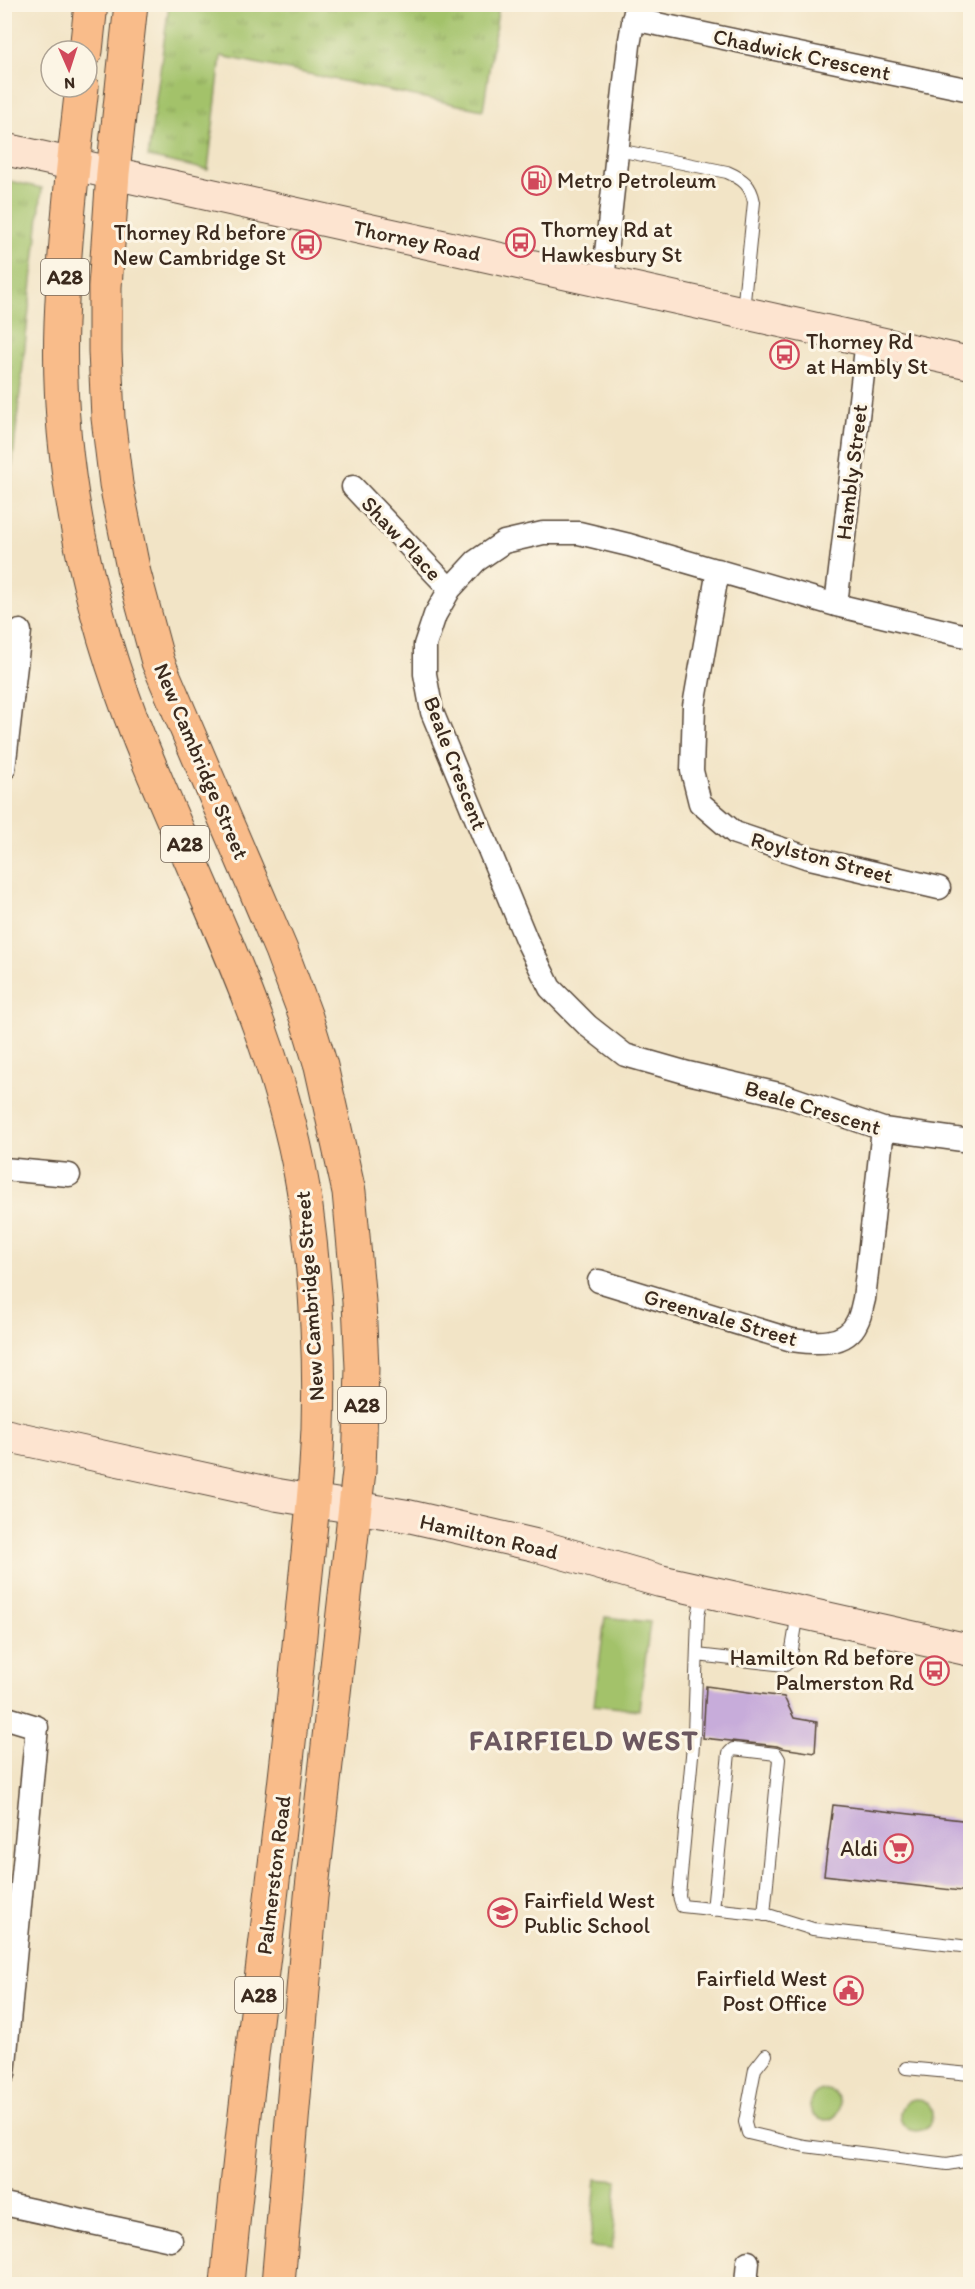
<svg xmlns="http://www.w3.org/2000/svg" width="975" height="2289" viewBox="0 0 975 2289" font-family="Itim,sans-serif">
  <style>
    .park { fill: url(#park-tufts); stroke: #6f7644; stroke-width: 1.5 }
    .garden { fill: #a3c26a; stroke: #6f7644; stroke-width: 1.5 }
    .building { fill: #c7acda }
    .lines { fill: none; stroke-linecap: round; stroke-linejoin: round }
    .lane-casing { stroke: #564637; stroke-width: 14 }
    .street-casing { stroke: #564637; stroke-width: 25 }
    .secondary-casing { stroke: #564637; stroke-width: 34 }
    .highway-casing { stroke: #564637; stroke-width: 35 }
    .lane { stroke: #fff; stroke-width: 12 }
    .street { stroke: #fff; stroke-width: 22 }
    .secondary { stroke: #fde4d0; stroke-width: 32 }
    .highway { stroke: #f9bc8a; stroke-width: 33 }
    .labels { text-anchor: middle; stroke-width: 6; stroke-linejoin: round; paint-order: stroke }
    .shield { fill: #fcf5e5; stroke: #75675a; stroke-width: 1.5 }
    .shield-label { font-size: 21px; font-weight: bold; fill: #3b2a1e }
    .street-label { font-size: 22px; fill: #3b2a1e; stroke: #fcf5e5 }
    .poi-label { font-size: 22px; fill: #3b2a1e; stroke: #fcf5e5; text-anchor: start }
    .district-label { font-size: 28px; font-weight: bold; letter-spacing: 1.5px; fill: #6c5860; stroke: #fcf5e5 }
  </style>
  <defs>
    <pattern id="park-tufts" width="24" height="20" patternUnits="userSpaceOnUse" patternTransform="scale(1.5)"><rect width="24" height="20" fill="#a3c26a"/><path d="M3 7l-1-3M5 7V3M7 7l1-3M15 17l-1-3M17 17v-4M19 17l1-3" fill="none" stroke="#869e57"/></pattern>
  </defs>
  <rect width="100%" height="100%" fill="#fcf5e5"/>
  <filter id="ink" filterUnits="userSpaceOnUse"><feTurbulence type="fractalNoise" baseFrequency=".0167" numOctaves="2"/><feDisplacementMap in="SourceGraphic" scale="12" xChannelSelector="R" yChannelSelector="G"/><feConvolveMatrix kernelMatrix="1 2 1 2 8 2 1 2 1" color-interpolation-filters="sRGB"/></filter>
  <filter id="wash" filterUnits="userSpaceOnUse"><feTurbulence type="fractalNoise" baseFrequency=".008" numOctaves="4" result="noise"/><feDisplacementMap in="SourceGraphic" scale="24" xChannelSelector="R" yChannelSelector="G"/><feGaussianBlur stdDeviation="1.35" result="paint"/><feColorMatrix in="noise" values="0 0 0 0 0 0 0 0 0 0 0 0 0 0 0 0 0 1.4 0 .05"/><feComposite in="paint" operator="in"/></filter>
  <g filter="url(#wash)">
    <rect width="100%" height="100%" fill="#f2e4c6"/>
    <path class="park" d="M169,5H499L483,110L221,56L208,170L148,157Z
      M5,180L42,188L5,533L4,180Z"/>
    <path class="garden" d="M605,1617L650,1622L639,1710L594,1705Z
      M810 2105a15 15 0 1 1 30 0a15 15 0 1 1-30 0Z
      M900 2115a16 16 0 1 1 32 0a16 16 0 1 1-32 0Z
      M596,2179L617,2181L612,2249L590,2247Z"/>
    <g id="blocks">
      <path class="building" d="M706,1686L784,1697L794,1718L817,1722L815,1753L782,1748L777,1746L703,1738Z
        M833,1805L970,1821L969,1892L824,1875Z"/>
    </g>
  </g>
  <g filter="url(#ink)">
    <use href="#blocks" fill-opacity="0" stroke="#564637" stroke-width="1.5"/>
    <g class="lines">
      <defs>
        <path id="lane" d="M618,150L727,172C743,179 751,185 754,202L743,311
          M703,1591L698,1616L694,1734L679,1896L682,1906L768,1915L813,1929L961,1946
          M697,1655L785,1665L790,1661L798,1613
          M713,1910L729,1753L733,1749L776,1754L779,1759L764,1915
          M766,2055L755,2069L745,2122L748,2133L805,2146L947,2164L970,2160
          M906,2068L970,2074"/>
        <path id="street" d="M633,19L970,90
          M603,280L629,45L636,6
          M353,487L450,589
          M718,570L694,706L692,771L700,803L735,833L806,857L939,888
          M836,605L867,340
          M970,637L836,605L629,545L579,533H543L504,542L476,561L450,589L435,615L425,645V674L432,712L526,939L550,988L588,1026L625,1055L688,1073L783,1095L883,1129L970,1141
          M4,769L20,631
          M4,1169L69,1175
          M599,1281L792,1340C814,1343 846,1347 857,1322C861,1315 862,1306 864,1299L883,1129
          M4,1717L37,1727L4,2074
          M4,2204L171,2240
          M746,2284L748,2262"/>
        <path id="secondary" d="M4,149L970,363
          M4,1435L278,1495L408,1516L535,1545L660,1581L970,1650"/>
        <path id="highway" d="M131,4L113,173L105,287V351L108,418L116,484L134,573L158,662L281,950L306,1017L321,1066L349,1192L359,1302L362,1368L359,1471L311,1897L278,2284
          M86,51L91,4
          M82,87C73,165 64,244 61,323C56,465 88,610 140,741C201,894 283,1042 306,1207C317,1291 322,1382 316,1466C312,1522 305,1578 300,1635C280,1852 247,2067 227,2284"/>
      </defs>
      <use href="#lane" class="lane-casing"/>
      <use href="#street" class="street-casing"/>
      <use href="#secondary" class="secondary-casing"/>
      <use href="#highway" class="highway-casing"/>
      <use href="#lane" class="lane"/>
      <use href="#street" class="street"/>
      <use href="#secondary" class="secondary"/>
      <use href="#highway" class="highway"/>
    </g>
  </g>
  <defs>
    <symbol id="fuel-ring" viewBox="-11 -11 22 22"><circle r="9.5" fill="#fcf5e5" stroke="#d1495b" stroke-width="1.5"/><path d="M-5.5-6h7V0h2V4h1.3V-2.5L3-4.5l.8-.8L6-3V5H2.5V1h-1V6h-7ZM-4.2-4.7v3.2H.2V-4.7Z" fill="#d1495b"/></symbol>
    <symbol id="bus-ring" viewBox="-11 -11 22 22"><circle r="9.5" fill="#fcf5e5" stroke="#d1495b" stroke-width="1.5"/><path d="M-5-6H5V4H4V6H2V4H-2V6H-4V4H-5ZM-3.5-4V0h7V-4ZM-3.5 1.2v1.5H-2V1.2ZM2 1.2v1.5H3.5V1.2Z" fill="#d1495b"/></symbol>
    <symbol id="supermarket-ring" viewBox="-11 -11 22 22"><circle r="9.5" fill="#fcf5e5" stroke="#d1495b" stroke-width="1.5"/><path d="M-6-5.5h2.5l.6 2H6L4.5 2H-2.5L-4.4-4H-6ZM-1.5 3.2a1.3 1.3 0 1 0 .1 0ZM3 3.2a1.3 1.3 0 1 0 .1 0Z" fill="#d1495b"/></symbol>
    <symbol id="school-ring" viewBox="-11 -11 22 22"><circle r="9.5" fill="#fcf5e5" stroke="#d1495b" stroke-width="1.5"/><path d="M0-5L7-2L0 1L-7-2ZM-4 1L0 2.5L4 1V4Q0 6-4 4Z" fill="#d1495b"/></symbol>
    <symbol id="civic-ring" viewBox="-11 -11 22 22"><circle r="9.5" fill="#fcf5e5" stroke="#d1495b" stroke-width="1.5"/><path d="M-.6-6.5H3V-4.5H.6V-3L4-1V1h2V6H-6V1h2V-1L-.6-3ZM-1.2 2.5V6h2.4V2.5Z" fill="#d1495b"/></symbol>
  </defs>
  <g fill-rule="evenodd">
    <use href="#fuel-ring" x="520" y="164" width="33" height="33"/>
    <use href="#bus-ring" x="504" y="226" width="33" height="33"/>
    <use href="#bus-ring" x="290" y="228" width="33" height="33"/>
    <use href="#bus-ring" x="768" y="338" width="33" height="33"/>
    <use href="#bus-ring" x="918" y="1654" width="33" height="33"/>
    <use href="#supermarket-ring" x="882" y="1832" width="33" height="33"/>
    <use href="#school-ring" x="486" y="1896" width="33" height="33"/>
    <use href="#civic-ring" x="832" y="1974" width="33" height="33"/>
  </g>
  <g class="labels">
    <g class="shield">
      <rect x="41" y="259" width="48" height="36" rx="4.5"/>
      <rect x="161" y="826" width="48" height="36" rx="4.5"/>
      <rect x="338" y="1387" width="48" height="36" rx="4.5"/>
      <rect x="235" y="1977" width="48" height="36" rx="4.5"/>
    </g>
    <g class="shield-label">
      <text x="65" y="284">A28</text>
      <text x="185" y="851">A28</text>
      <text x="362" y="1412">A28</text>
      <text x="259" y="2002">A28</text>
    </g>
    <g class="street-label">
      <text transform="translate(802 54) rotate(12)" y="8">Chadwick Crescent</text>
      <text transform="translate(417 240) rotate(12)" y="8">Thorney Road</text>
      <text transform="translate(851 472) rotate(-83)" y="8">Hambly Street</text>
      <text transform="translate(402 538) rotate(47)" y="8">Shaw Place</text>
      <text transform="translate(202 761) rotate(67)" y="8">New Cambridge Street</text>
      <text transform="translate(456 763) rotate(69)" y="8">Beale Crescent</text>
      <text transform="translate(822 857) rotate(15)" y="8">Roylston Street</text>
      <text transform="translate(813 1107) rotate(17)" y="8">Beale Crescent</text>
      <text transform="translate(309 1296) rotate(-94)" y="8">New Cambridge Street</text>
      <text transform="translate(721 1317) rotate(16)" y="8">Greenvale Street</text>
      <text transform="translate(489 1536) rotate(13)" y="8">Hamilton Road</text>
      <text transform="translate(273 1875) rotate(-83)" y="8">Palmerston Road</text>
    </g>
    <g class="poi-label">
      <text x="557" y="188">Metro Petroleum</text>
      <text x="541" y="237">Thorney Rd at<tspan x="541" dy="25">Hawkesbury St</tspan></text>
      <text x="286" y="240" text-anchor="end">Thorney Rd before<tspan x="286" dy="25">New Cambridge St</tspan></text>
      <text x="806" y="349">Thorney Rd<tspan x="806" dy="25">at Hambly St</tspan></text>
      <text x="914" y="1665" text-anchor="end">Hamilton Rd before<tspan x="914" dy="25">Palmerston Rd</tspan></text>
      <text x="878" y="1856" text-anchor="end">Aldi</text>
      <text x="524" y="1908">Fairfield West<tspan x="524" dy="25">Public School</tspan></text>
      <text x="827" y="1986" text-anchor="end">Fairfield West<tspan x="827" dy="25">Post Office</tspan></text>
    </g>
    <g class="district-label">
      <text x="584" y="1750">FAIRFIELD WEST</text>
    </g>
  </g>
  <rect width="975" height="2289" fill="none" stroke="#fcf5e5" stroke-width="24"/>
  <g transform="translate(69 69) rotate(177)"><circle r="28" fill="#fcf5e5" stroke="#afa495" stroke-width="1.5"/>
  <path d="M0-4.5L10 22L0 15L-10 22Z" fill="#d1495b"/>
  <text y="-9" font-size="16" font-weight="bold" text-anchor="middle" fill="#3b2a1e">N</text>
  </g>
</svg>
